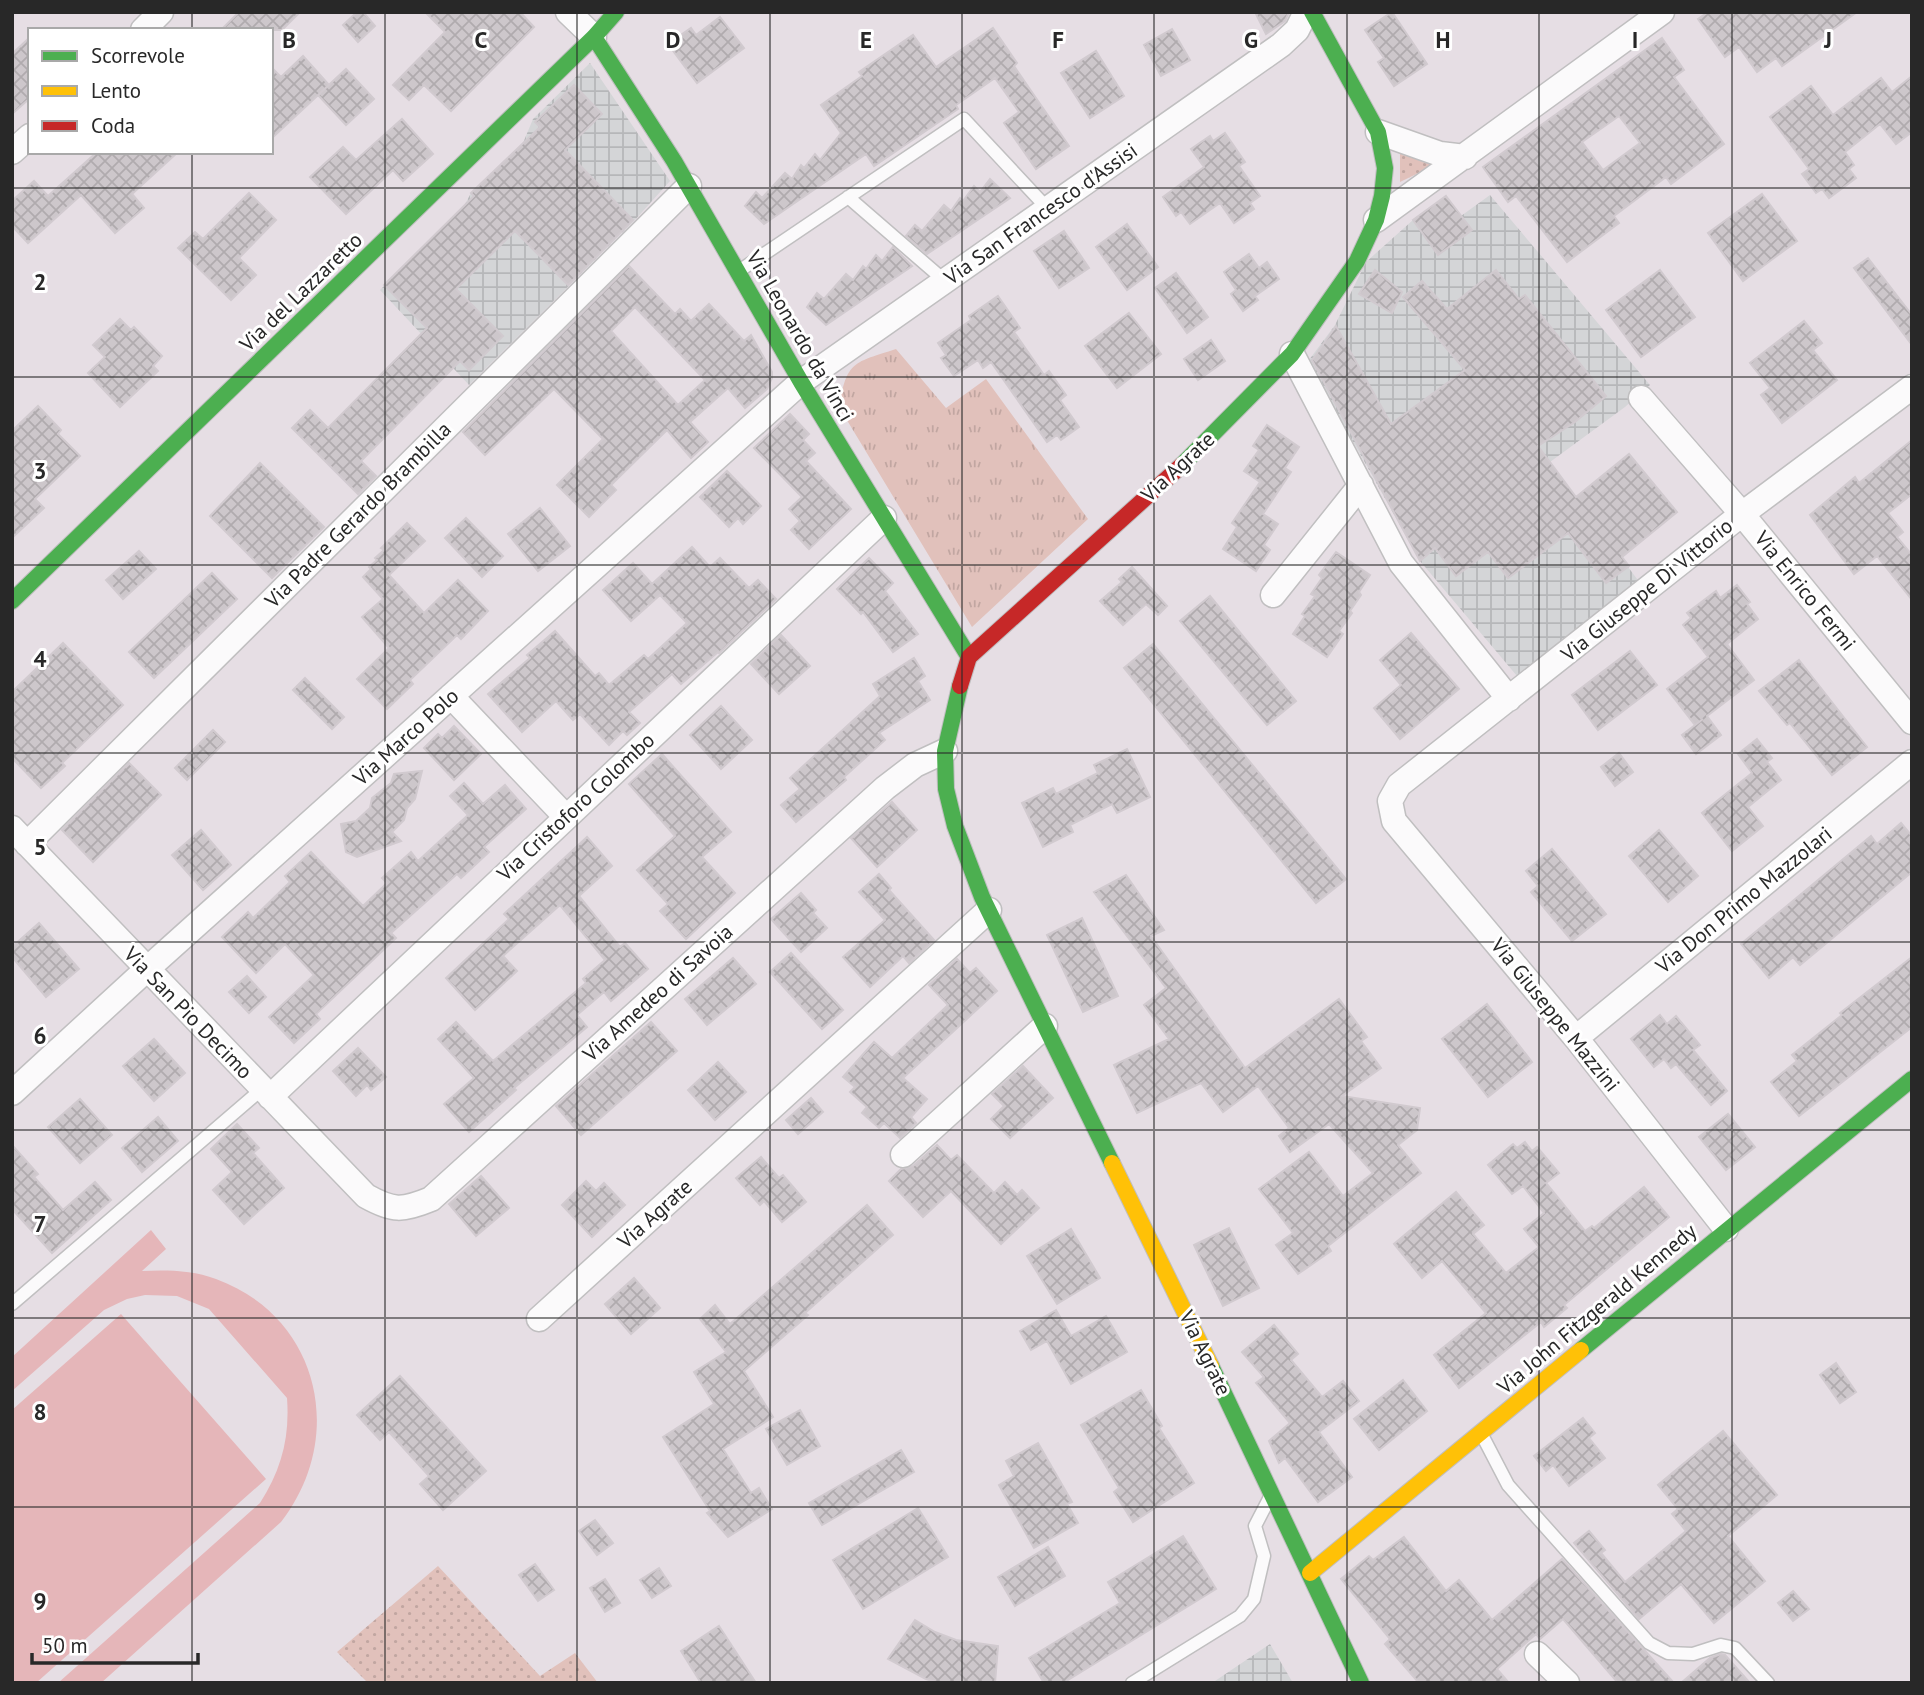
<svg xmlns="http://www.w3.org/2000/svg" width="1924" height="1695" viewBox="0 0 1924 1695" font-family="'PT Sans',sans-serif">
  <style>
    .industrial { fill: url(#industrial-grid) }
    .grass { fill: url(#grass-dots) }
    .park { fill: url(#park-tufts) }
    .pitch { fill: #e5b6b9 }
    .building { fill: url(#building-cross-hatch); stroke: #d1cacf; stroke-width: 2; fill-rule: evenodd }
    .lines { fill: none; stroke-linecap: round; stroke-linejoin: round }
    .lane-casing { stroke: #c0bfc0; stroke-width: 15 }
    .street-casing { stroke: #c0bfc0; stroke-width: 27 }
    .fast-casing { stroke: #c0bfc0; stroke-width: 18 }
    .slow-casing { stroke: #c0bfc0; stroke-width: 18 }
    .jam-casing { stroke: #c0bfc0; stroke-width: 18 }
    .lane { stroke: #fbfafb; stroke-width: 12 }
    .street { stroke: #fbfafb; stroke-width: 24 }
    .fast { stroke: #4caf50; stroke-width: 16 }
    .slow { stroke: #ffc107; stroke-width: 16 }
    .jam { stroke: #c62828; stroke-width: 16 }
    .grid { fill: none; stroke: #282828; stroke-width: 2; stroke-opacity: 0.55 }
    .labels { text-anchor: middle; stroke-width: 6; stroke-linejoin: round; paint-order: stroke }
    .street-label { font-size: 21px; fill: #282828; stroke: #fff }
    .grid-label { font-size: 23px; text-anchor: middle; font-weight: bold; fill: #282828; stroke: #fff; stroke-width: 6; stroke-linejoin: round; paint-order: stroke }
  </style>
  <defs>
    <pattern id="industrial-grid" width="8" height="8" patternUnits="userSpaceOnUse" patternTransform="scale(1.75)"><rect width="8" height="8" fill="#d4d5d7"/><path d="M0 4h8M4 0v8" fill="none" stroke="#b6b7b9"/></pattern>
    <pattern id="grass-dots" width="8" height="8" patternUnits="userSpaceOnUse" patternTransform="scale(1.75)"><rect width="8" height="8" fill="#e1c1bb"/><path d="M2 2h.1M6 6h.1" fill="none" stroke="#c1a6a1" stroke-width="1.8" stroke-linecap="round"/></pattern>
    <pattern id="park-tufts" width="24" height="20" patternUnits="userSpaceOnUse" patternTransform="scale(1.75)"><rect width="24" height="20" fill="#e1c1bb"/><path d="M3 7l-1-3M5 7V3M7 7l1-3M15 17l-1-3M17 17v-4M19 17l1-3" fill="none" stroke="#c1a6a1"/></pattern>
    <pattern id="building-cross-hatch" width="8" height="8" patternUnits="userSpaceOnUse" patternTransform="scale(1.75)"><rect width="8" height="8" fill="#cdc7cb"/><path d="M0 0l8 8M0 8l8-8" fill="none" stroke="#b0abae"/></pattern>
  </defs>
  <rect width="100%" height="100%" fill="#e6dee4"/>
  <path class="industrial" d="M590,63L670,181L634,221L469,385L380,290L464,206L471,193L523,143L533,119Z
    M1490,195L1650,385L1625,407L1550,462L1640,583L1517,676L1420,561L1355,445L1306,364L1335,325L1366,262L1413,220L1446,196L1461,216Z
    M1270,1644L1293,1683H1212Z"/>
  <path class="grass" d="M1400,152L1431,160L1433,166L1400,182Z
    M438,1566L540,1676L575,1653L598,1683H368L337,1652Z"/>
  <path class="park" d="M896,349L946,408L986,379L1088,519L972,627L839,407C847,360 854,363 896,349Z"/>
  <path class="pitch" d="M151,1230L166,1249L142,1271C167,1270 192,1270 216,1279C320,1317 347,1437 281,1522L101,1683H58L260,1503C281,1470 290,1438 287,1398L209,1309L177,1296L145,1295L127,1299L104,1310L12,1391V1357Z
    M121,1314L266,1479L36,1683H12V1410Z"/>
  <path class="building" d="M239,12H300L282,30H221Z
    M357,12H363L375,26L358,42L343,25Z
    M425,12H520L534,27L451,111L424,85L409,100L393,85L445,32Z
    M1255,12H1289L1285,21L1266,34Z
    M1392,12L1427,64L1394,86L1378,62L1384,58L1365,30Z
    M1708,12H1857L1782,66L1776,58L1757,72L1739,47L1725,57L1698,19Z
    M720,17L744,48L697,83L668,44L691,28L696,35Z
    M993,28L1017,63L1014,66L1069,146L1036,169L1004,123L1019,112L995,78L956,105L958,109L874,166L866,154L764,224L745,206L756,192L762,198L785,173L792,179L801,165L804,168L815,154L820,160L841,133L821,105L862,76L859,72L913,35L936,67Z
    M1172,29L1190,60L1161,76L1144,45Z
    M30,37V98L12,114V54Z
    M1662,38L1684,70L1674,77L1724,144L1671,184L1666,177L1614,216L1619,223L1567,262L1516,196L1508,202L1483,167ZM1619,116L1640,143L1603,170L1582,142Z
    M1096,51L1124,96L1090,118L1061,73Z
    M303,56L329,85L271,139V67L281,77Z
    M346,69L374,99L346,125L318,95Z
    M1912,76V132L1896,144L1880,124L1845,152L1854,165L1849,169L1856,178L1829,198L1822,189L1816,193L1802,174L1809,169L1770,117L1811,86L1833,115L1881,78L1892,92Z
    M574,85L602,114L565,150L633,220L568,285L515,231L456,289L503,336L469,370L460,361L361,461L376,476L358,494L292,428L310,410L328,428L427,328L384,285L474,196L471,193L540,127L535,122Z
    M402,119L433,154L403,181L393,170L346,214L310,177L343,147L356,160Z
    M1225,133L1245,162L1239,166L1260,196L1250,203L1254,209L1234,223L1220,203L1190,224L1181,212L1176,216L1163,197L1204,167L1191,149L1210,136L1213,141Z
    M97,152H178L132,194L144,208L115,233L81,195L28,243L12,226V201L34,181L48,196Z
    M990,179L1010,198L927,254L906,236L915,225L922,231L944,205L951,211L960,198L963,201L974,186L980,192Z
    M249,193L276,220L239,258L256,275L231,300L178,248L195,232L203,239Z
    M1762,194L1797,241L1743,281L1708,233Z
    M1446,196L1472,230L1438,255L1413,220Z
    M1127,224L1158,267L1127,290L1096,247Z
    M1064,231L1089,268L1059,288L1034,251Z
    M893,247L912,266L826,325L807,307L817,293L824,299L846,274L853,280L863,266L866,269L876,255L882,261Z
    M1249,254L1259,268L1267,262L1279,279L1255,296L1258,300L1243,311L1231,294L1236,290L1224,272Z
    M1868,258L1912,315V345L1854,268Z
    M629,266L675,314L680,309L691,321L709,304L744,341L751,335L772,372V378L767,389L745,408L728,388L690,422L708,442L691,458L667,430L611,485L616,490L589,517L557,485L603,439L554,389L485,455L463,432ZM635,307L705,380L678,405L611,331Z
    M1375,270L1402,292L1392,313L1359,294Z
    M1496,270L1519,299L1525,295L1606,396L1575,422L1538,446L1550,462L1576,497L1629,454L1677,512L1622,557L1629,566L1606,583L1568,533L1508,578L1488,552L1456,576L1435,548L1420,561L1312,360L1336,326L1391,424L1465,370L1403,297L1422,281L1447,309Z
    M1660,270L1695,317L1641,357L1606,310Z
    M1176,273L1208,317L1187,333L1155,288Z
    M998,296L1020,328L1014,332L1044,375L1049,371L1066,395L1060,400L1079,427L1061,440L1057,435L1047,442L991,362L983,368L978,360L954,376L941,358L946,355L938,343L971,320L969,316Z
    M1129,313L1161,354L1117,388L1085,346Z
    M120,319L131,330L134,327L162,356L153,366L158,371L120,407L88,373L105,357L93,345Z
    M1804,321L1822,343L1813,350L1837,380L1782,423L1761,395L1770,388L1750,363Z
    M1211,340L1225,361L1198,380L1184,359Z
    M38,406L61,430L58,434L80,456L35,499L44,508L12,538V431Z
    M790,414L809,434L803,440L815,453L806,461L851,509L809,549L791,530L800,521L789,509L802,497L754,448Z
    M1267,425L1299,447L1285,468L1291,472L1263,514L1278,524L1264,545L1270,550L1256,571L1223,549L1237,527L1232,523L1260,482L1244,471L1259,450L1253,446Z
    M1912,440V494L1888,513L1903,532L1897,537L1912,555V600L1877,556L1854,574L1810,515L1855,477L1859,483Z
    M260,463L324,527L272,578L210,516Z
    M727,471L761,506L743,524L738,518L729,527L700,497Z
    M540,508L570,546L538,571L508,534Z
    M466,518L503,556L482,577L445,538Z
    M407,523L425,541L389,575L424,613L458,580L488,611L461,639L457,635L410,680L413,684L387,709L357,679L389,648L362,617L383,599L363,577L371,569L369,567L377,560L375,558L384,550L381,548Z
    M692,547L710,567L720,558L749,588L758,580L776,599L719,653L718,652L681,684L672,674L629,712L640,723L627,735L623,731L609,745L580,714L573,720L556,701L522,732L488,694L530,658L527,655L555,631L595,676L599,673L609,685L644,655L648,659L687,623L660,595L631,621L603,590L633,563L652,584Z
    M139,551L156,569L123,599L106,580Z
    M1336,552L1370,575L1359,592L1361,595L1350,611L1352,613L1339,631L1343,634L1327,657L1293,634L1305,616L1302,614L1315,596L1311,594L1322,578L1319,575Z
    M869,558L893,583L885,591L918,634L893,652L863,612L861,614L837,589Z
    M1132,567L1167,606L1158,615L1146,604L1123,625L1100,601L1122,582L1119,579Z
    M212,573L237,599L154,678L129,652Z
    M1737,585L1750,602L1747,604L1758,619L1727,644L1754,680L1707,716L1721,735L1696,754L1682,735L1703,719L1695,725L1667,689L1708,657L1683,625L1691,618L1687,613L1716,591L1720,598Z
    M1210,596L1296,701L1267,725L1180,621Z
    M1411,633L1459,689L1400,739L1374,708L1401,685L1380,660Z
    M781,635L810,666L779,694L751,664Z
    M63,643L123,705L62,763L65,766L41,788L12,758V692Z
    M1153,644L1346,879L1316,903L1124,668Z
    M1630,651L1657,685L1598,730L1572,695Z
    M914,658L925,676L918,681L930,700L879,733L885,740L844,777L846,780L796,822L781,805L800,789L790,778L880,696L873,684Z
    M1799,660L1867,747L1832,775L1790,723L1787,725L1759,691Z
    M305,678L344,717L332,729L293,690Z
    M721,706L752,740L721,769L690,735Z
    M454,726L481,754L454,780L424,748L438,734L442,738Z
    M213,730L225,742L187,780L175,768Z
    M1757,739L1772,758L1767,762L1781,780L1748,807L1763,826L1732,851L1702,813L1752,773L1738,754Z
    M1127,749L1150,797L1117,813L1112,804L1070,825L1073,832L1043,847L1022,803L1053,788L1056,794L1098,773L1094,765Z
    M1619,753L1633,772L1615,786L1601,767Z
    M662,754L731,832L702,857L735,893L686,939L660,911L668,904L637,870L675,836L629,784Z
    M129,763L161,795L93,862L62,830Z
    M422,771L415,799L407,808L404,820L392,832L401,841L357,857L346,852L341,824L356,821L370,808L372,798L391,783L394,774Z
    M464,783L483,804L505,785L526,809L484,847L489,852L461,878L457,874L391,933L396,938L316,1014L320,1019L294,1043L269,1017L314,975L285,944L256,973L222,937L248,912L253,918L290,882L285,876L311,852L363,906L387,883L382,878L411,852L418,861L468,815L450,796Z
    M892,802L917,830L877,867L851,838Z
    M1901,823L1912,836V872L1800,965L1793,957L1769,978L1741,944L1871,836L1877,844Z
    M201,830L231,865L203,890L172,855Z
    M1659,830L1698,876L1668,902L1629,856Z
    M587,837L612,866L579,896L620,947L625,943L648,969L611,1001L604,992L577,1015L587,1027L514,1088L516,1090L469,1132L444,1104L474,1078L438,1039L456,1022L493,1061L586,983L583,979L605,960L560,905L503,956L517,971L475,1010L446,978L509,919L504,914Z
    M1552,849L1606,914L1572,941L1531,892L1538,886L1526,871Z
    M879,874L891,888L889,890L934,940L909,963L903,956L870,987L843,957L885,920L859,892Z
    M1126,875L1164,930L1151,936L1245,1068L1339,999L1367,1037L1361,1041L1381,1068L1342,1096L1420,1108L1417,1130L1398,1145L1421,1173L1328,1246L1331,1251L1298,1274L1276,1245L1293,1233L1259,1189L1309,1152L1343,1196L1373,1173L1329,1124L1290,1152L1279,1136L1289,1128L1258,1086L1223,1112L1201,1083L1137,1113L1114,1065L1169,1039L1144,1005L1166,988L1094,892Z
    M801,893L816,910L813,913L827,928L801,952L771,919Z
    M1082,918L1118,996L1083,1012L1047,935Z
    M39,923L79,969L46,997L12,957V947Z
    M791,953L843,1010L822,1029L770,972Z
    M1912,957V1027L1799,1116L1771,1082L1797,1061L1792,1055L1842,1015L1840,1013Z
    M733,958L756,984L707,1025L685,999Z
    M957,959L970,973L976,968L997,991L903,1078L927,1099L911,1117L916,1123L900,1138L884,1123L879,1128L862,1113L867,1107L850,1092L855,1087L843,1077L874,1042L892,1058L948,1005L929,985Z
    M247,976L266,997L249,1013L229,992Z
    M1487,1004L1532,1062L1488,1097L1442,1039Z
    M1660,1015L1667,1024L1676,1016L1700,1045L1693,1050L1727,1091L1711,1105L1676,1064L1671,1068L1664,1059L1654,1067L1631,1039Z
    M651,1022L677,1051L581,1135L556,1106Z
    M154,1039L185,1073L154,1101L123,1066Z
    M358,1048L386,1077L371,1090L367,1085L356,1096L333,1071Z
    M718,1062L746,1092L715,1120L688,1090Z
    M1023,1066L1053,1098L1010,1138L991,1119L1004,1106L992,1094Z
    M811,1098L823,1112L798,1134L786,1120Z
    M80,1099L112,1135L80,1163L48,1127Z
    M1728,1114L1755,1147L1726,1170L1699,1137Z
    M158,1117L178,1141L142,1172L122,1148Z
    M237,1124L259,1148L253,1153L284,1188L244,1224L213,1190L232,1172L211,1149Z
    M1525,1142L1532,1151L1537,1147L1559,1173L1546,1183L1585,1231L1592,1226L1594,1228L1644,1187L1669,1217L1564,1305L1567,1308L1544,1327L1541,1322L1459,1388L1434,1355L1486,1313L1442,1261L1422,1278L1394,1244L1456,1192L1484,1225L1473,1234L1506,1273L1539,1247L1524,1229L1544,1213L1523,1186L1512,1194L1488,1165L1513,1144L1517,1148Z
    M12,1145L38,1174L34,1177L63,1210L95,1182L111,1200L52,1253L12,1209Z
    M937,1145L951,1160L957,1155L994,1193L1005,1182L1017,1195L1022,1190L1039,1208L1001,1244L951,1191L923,1217L889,1181L901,1169L913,1166Z
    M761,1157L779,1178L783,1175L806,1202L782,1222L764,1201L760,1205L736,1178Z
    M481,1176L509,1208L476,1236L449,1204Z
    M586,1181L596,1191L604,1183L625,1205L592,1237L562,1205Z
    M867,1205L893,1235L805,1313L808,1315L744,1371L773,1417L723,1449L751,1493L759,1488L772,1509L728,1537L707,1513L710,1511L663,1437L714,1404L694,1372L726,1352L700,1319L715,1305L730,1324Z
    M1229,1228L1259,1288L1223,1306L1194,1245Z
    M1071,1229L1100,1278L1057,1304L1027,1256Z
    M634,1278L660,1308L631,1334L605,1304Z
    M1056,1310L1071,1336L1106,1316L1127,1352L1071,1384L1047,1341L1031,1350L1020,1331Z
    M1274,1325L1298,1354L1291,1360L1322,1397L1343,1381L1359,1401L1319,1432L1352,1477L1318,1502L1285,1458L1279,1463L1269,1441L1290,1423L1256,1383L1264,1377L1242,1352Z
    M1836,1363L1856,1392L1840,1403L1820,1375Z
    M400,1376L486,1471L443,1510L420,1484L429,1476L389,1432L380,1440L357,1415Z
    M1403,1380L1427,1411L1379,1450L1354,1419Z
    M1141,1390L1162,1426L1159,1428L1194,1483L1133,1522L1114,1492L1119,1488L1081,1425Z
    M800,1410L820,1446L787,1465L766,1429Z
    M1583,1418L1595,1433L1589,1438L1605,1458L1569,1486L1553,1465L1546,1471L1534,1456Z
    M1723,1431L1777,1495L1728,1536L1765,1581L1714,1623L1681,1584L1639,1619L1574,1543L1589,1531L1605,1550L1601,1553L1625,1582L1686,1531L1672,1514L1678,1509L1658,1485Z
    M1038,1443L1072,1502L1067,1504L1078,1523L1034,1548L999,1485L1014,1476L1006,1461Z
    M901,1450L914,1472L822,1525L809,1503Z
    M918,1508L948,1557L863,1609L833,1560Z
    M595,1520L613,1543L597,1555L579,1531Z
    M1183,1536L1216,1589L1063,1683H1044L1029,1658L1120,1603L1108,1582Z
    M1404,1537L1446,1591L1459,1580L1492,1620L1562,1559L1674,1683H1618L1563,1619L1540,1639L1536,1634L1497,1669L1509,1683H1419L1385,1644L1390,1639L1341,1579L1369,1556L1373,1560Z
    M1048,1547L1065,1576L1015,1606L998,1577Z
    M535,1564L554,1590L538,1601L519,1575Z
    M659,1568L671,1586L652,1598L640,1580Z
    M605,1579L620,1603L605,1612L590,1588Z
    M1793,1591L1809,1609L1793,1621L1778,1603Z
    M915,1620L935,1632L956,1640L998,1646L995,1683H939L926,1679L888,1659Z
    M719,1626L756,1683H701L681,1651Z
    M1721,1654L1725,1655L1750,1683H1681L1710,1658Z"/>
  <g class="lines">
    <defs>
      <path id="lane" d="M848,197L945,281
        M739,271L964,119L1048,209
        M12,1304L262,1089
        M1482,1435L1508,1485L1649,1643L1668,1653L1693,1654L1721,1645L1735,1648L1768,1683
        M1132,1683L1240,1616L1254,1599L1264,1556L1255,1526L1269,1499"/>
      <path id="street" d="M568,12L594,37
        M143,30L161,12
        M1378,132L1440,154L1465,157
        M12,152L30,136
        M1376,220L1662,12
        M1292,354L1401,563L1509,699
        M1641,398L1742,514L1912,722
        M1273,595L1361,485
        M451,696L566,817
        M12,828L366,1196C393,1211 402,1211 431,1199L885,788L915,765L945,751
        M27,844L689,186
        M1576,1038L1912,762
        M12,1093L146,970L801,382L1281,45L1297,30L1306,12
        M270,1097L884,518
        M903,1155L1045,1026
        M1726,1229L1576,1038L1394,821L1390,801L1399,785L1742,514L1912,387
        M539,1319L989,910
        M1537,1654L1567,1683"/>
      <path id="fast" d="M594,37L674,161L801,382L969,657
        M1182,465L1292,354L1357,261L1376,220L1382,196L1385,168L1378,132L1312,12
        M12,601L594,37L616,12
        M960,686L945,751L946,789L955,826L982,897L1112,1163
        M1581,1350L1912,1079
        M1211,1366L1361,1683"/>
      <path id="slow" d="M1112,1163L1211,1366
        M1310,1573L1581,1350"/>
      <path id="jam" d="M960,686L969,657L1182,465"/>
    </defs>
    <use href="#lane" class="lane-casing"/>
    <use href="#street" class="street-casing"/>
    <use href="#fast" class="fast-casing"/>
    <use href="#slow" class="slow-casing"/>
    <use href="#jam" class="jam-casing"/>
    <use href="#lane" class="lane"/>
    <use href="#street" class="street"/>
    <use href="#fast" class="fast"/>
    <use href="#slow" class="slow"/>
    <use href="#jam" class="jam"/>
  </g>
  <path class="grid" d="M192,12V30M385,12V1683M577,12V1683M770,12V1683M962,12V1683M1154,12V1683M1347,12V1683M1539,12V1683M1732,12V1683M192,152V1683M12,188H1912M12,377H1912M12,565H1912M12,753H1912M12,942H1912M12,1130H1912M12,1318H1912M12,1507H1912"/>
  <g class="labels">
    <g class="street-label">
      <text transform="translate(1041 214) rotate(-35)" y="7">Via San Francesco d'Assisi</text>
      <text transform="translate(301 292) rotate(-44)" y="7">Via del Lazzaretto</text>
      <text transform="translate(800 336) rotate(60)" y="7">Via Leonardo da Vinci</text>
      <text transform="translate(1178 467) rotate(-43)" y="7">Via Agrate</text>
      <text transform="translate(358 515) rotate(-45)" y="7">Via Padre Gerardo Brambilla</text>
      <text transform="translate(1647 590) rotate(-39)" y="7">Via Giuseppe Di Vittorio</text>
      <text transform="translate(1805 591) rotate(51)" y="7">Via Enrico Fermi</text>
      <text transform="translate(406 737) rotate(-42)" y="7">Via Marco Polo</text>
      <text transform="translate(576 807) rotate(-43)" y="7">Via Cristoforo Colombo</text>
      <text transform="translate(1744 900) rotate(-39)" y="7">Via Don Primo Mazzolari</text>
      <text transform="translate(658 993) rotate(-42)" y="7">Via Amedeo di Savoia</text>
      <text transform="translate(188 1013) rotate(46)" y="7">Via San Pio Decimo</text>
      <text transform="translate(1555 1015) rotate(51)" y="7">Via Giuseppe Mazzini</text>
      <text transform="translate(655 1214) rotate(-42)" y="7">Via Agrate</text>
      <text transform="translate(1597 1309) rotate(-40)" y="7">Via John Fitzgerald Kennedy</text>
      <text transform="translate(1205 1353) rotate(64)" y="7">Via Agrate</text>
    </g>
  </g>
  <g class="grid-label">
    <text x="289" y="48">B</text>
    <text x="481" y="48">C</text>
    <text x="673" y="48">D</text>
    <text x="866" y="48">E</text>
    <text x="1058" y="48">F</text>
    <text x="1251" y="48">G</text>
    <text x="1443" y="48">H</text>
    <text x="1635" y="48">I</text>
    <text x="1828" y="48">J</text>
    <text x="40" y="290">2</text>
    <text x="40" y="479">3</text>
    <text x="40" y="667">4</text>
    <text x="40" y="855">5</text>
    <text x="40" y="1044">6</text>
    <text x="40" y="1232">7</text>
    <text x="40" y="1420">8</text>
    <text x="40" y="1609">9</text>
  </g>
  <rect width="1924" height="1695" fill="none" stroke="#282828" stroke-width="28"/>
  <rect x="28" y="28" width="245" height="126" fill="#ffffff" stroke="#a9a9a9" stroke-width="2"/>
  <rect x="42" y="51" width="35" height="10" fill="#4caf50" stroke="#a9a9a9" stroke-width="2"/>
  <text x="91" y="63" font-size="21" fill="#282828">Scorrevole</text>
  <rect x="42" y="86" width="35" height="10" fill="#ffc107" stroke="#a9a9a9" stroke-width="2"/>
  <text x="91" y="98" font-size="21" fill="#282828">Lento</text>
  <rect x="42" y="121" width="35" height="10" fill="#c62828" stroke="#a9a9a9" stroke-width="2"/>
  <text x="91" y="133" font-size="21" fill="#282828">Coda</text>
  <path d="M32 1653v10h166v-10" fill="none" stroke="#282828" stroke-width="3.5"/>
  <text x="42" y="1653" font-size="21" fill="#282828" stroke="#ffffff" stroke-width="5" paint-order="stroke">50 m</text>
</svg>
